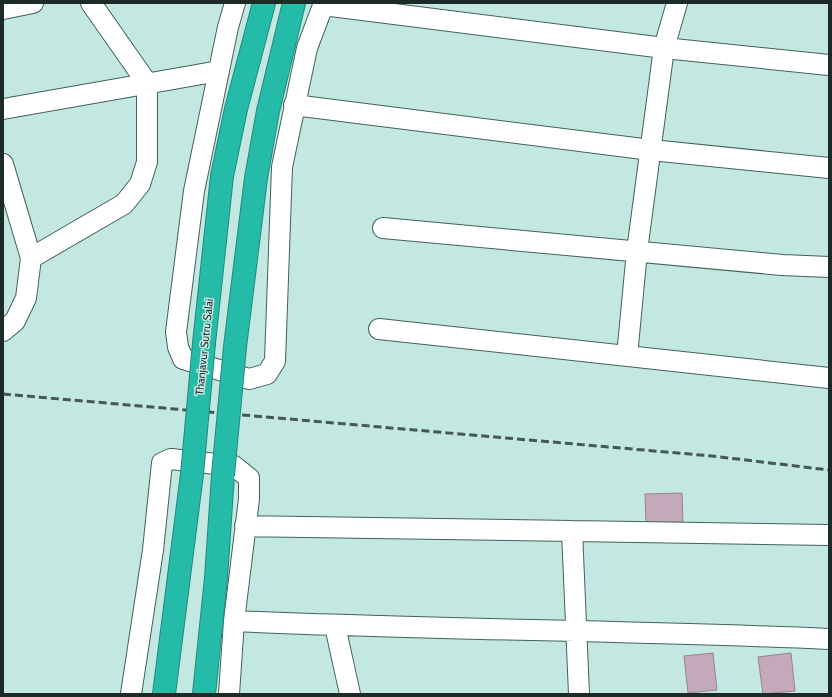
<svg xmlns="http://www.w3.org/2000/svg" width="832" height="697" viewBox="0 0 832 697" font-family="Cabin,sans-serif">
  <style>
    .building { fill: #c4a9ba; stroke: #9b8191 }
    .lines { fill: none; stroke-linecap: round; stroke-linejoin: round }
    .minor-casing { stroke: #42625c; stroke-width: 22 }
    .highway-casing { stroke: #22897c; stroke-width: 24 }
    .minor { stroke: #fff; stroke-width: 20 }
    .highway { stroke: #25bba9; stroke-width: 22 }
    .rail { stroke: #445854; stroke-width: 3; stroke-dasharray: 8 4; stroke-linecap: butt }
    .highway-bridge-casing { stroke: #22897c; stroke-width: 24; stroke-linecap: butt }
    .highway-bridge { stroke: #25bba9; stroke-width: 22 }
    .labels { text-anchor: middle; stroke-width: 3; stroke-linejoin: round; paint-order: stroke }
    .street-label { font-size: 11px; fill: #1d2b28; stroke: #c3e8e1 }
  </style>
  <rect width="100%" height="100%" fill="#c3e8e1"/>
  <path class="building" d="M682,493L683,522L646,523L645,494Z
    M713,653L717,690L688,693L684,656Z
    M791,653L795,691L763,694L758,657Z"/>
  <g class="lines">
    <defs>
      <path id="minor" d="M235,3L228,27L194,191L176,332L178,347L183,359L249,379L267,374L275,361L282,167L307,48L324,3
        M323,5L664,48L829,65
        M3,9L33,3
        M294,105L651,150L829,168
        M3,109L219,71
        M3,164L31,258L124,204L140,184L147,162V83L91,3
        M383,228L782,265L829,267
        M379,329L829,378
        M3,331L15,321L26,298L31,258
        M627,356L637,251L664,48L677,3
        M245,526L829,535
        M572,531L579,694
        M234,621C432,630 631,630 829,639
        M335,626L350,694
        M131,694L153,550L162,463L171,459L234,466L249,478V499L234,621L229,694"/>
      <path id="highway" d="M204,343L222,176L236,109L264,3
        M235,347L256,178L268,111L294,3
        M164,694L192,474
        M204,694L216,578L223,475"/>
    </defs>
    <use href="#minor" class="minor-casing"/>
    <use href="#highway" class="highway-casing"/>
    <use href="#minor" class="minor"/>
    <use href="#highway" class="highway"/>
    <path class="rail" d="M3,394L712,456L829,470"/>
    <defs>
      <path id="highway-bridge" d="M192,474L204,343
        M223,475L235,347"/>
    </defs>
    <use href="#highway-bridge" class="highway-bridge-casing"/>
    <use href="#highway-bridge" class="highway-bridge"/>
  </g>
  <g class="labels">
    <g class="street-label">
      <text transform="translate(204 347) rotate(-84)" y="4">Thanjavur Sutru Salai</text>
    </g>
  </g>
  <rect width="832" height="697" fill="none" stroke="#1d2b28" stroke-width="8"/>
</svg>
